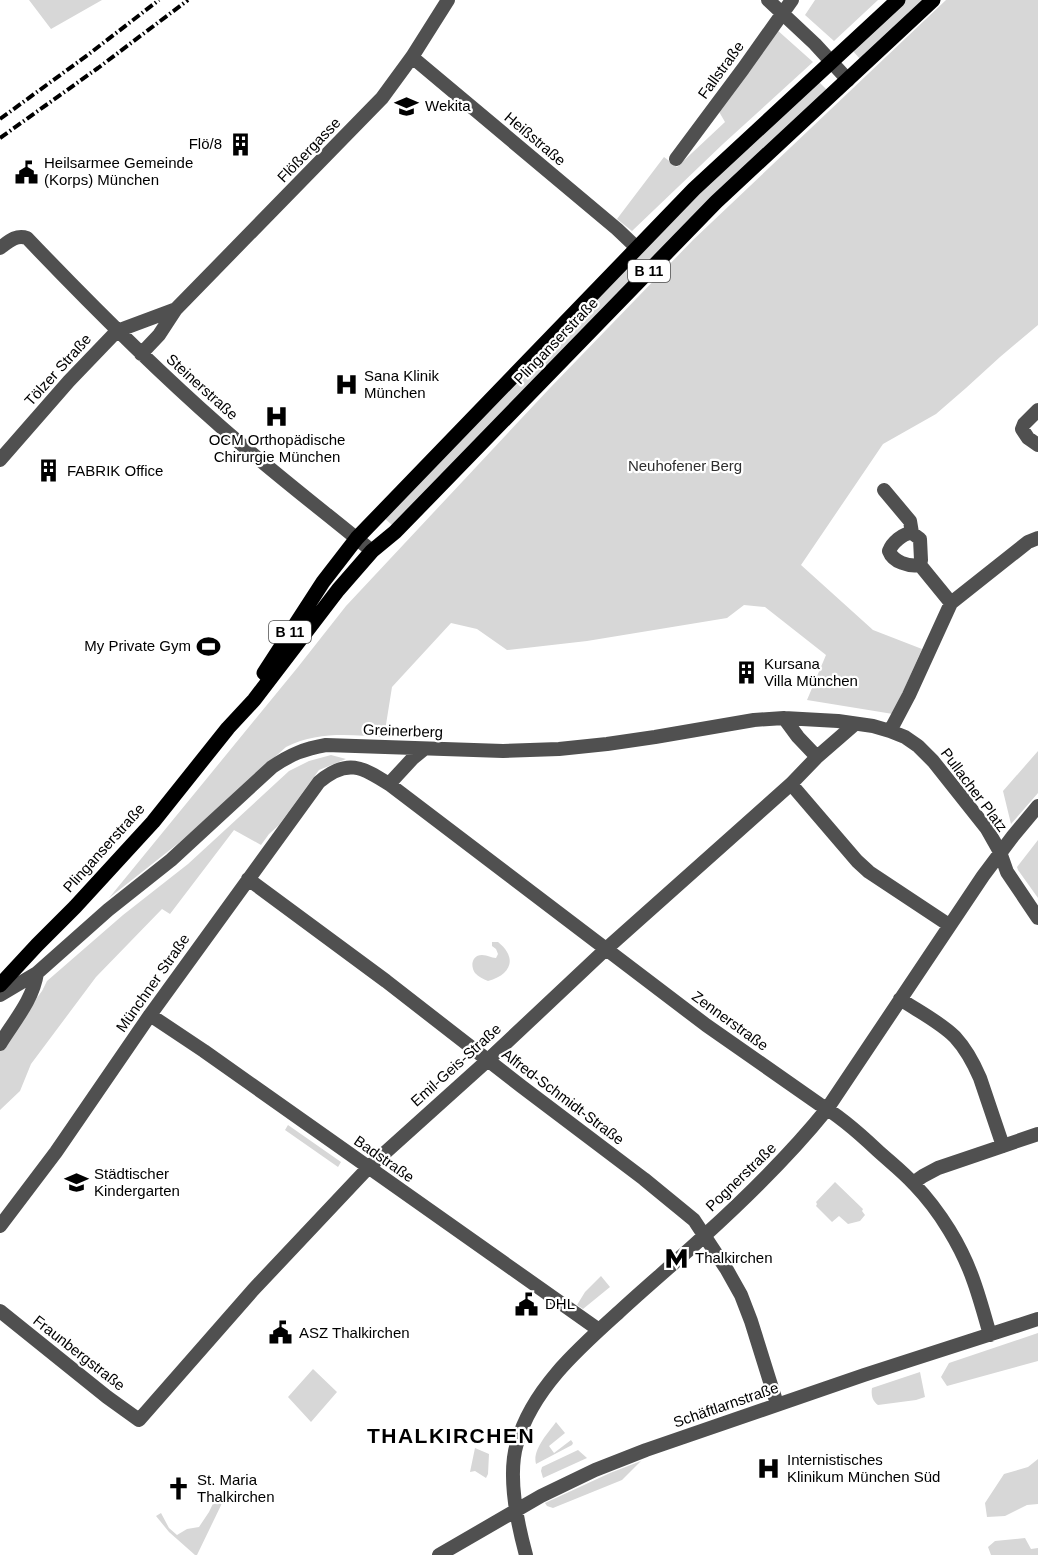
<svg xmlns="http://www.w3.org/2000/svg" width="1038" height="1555" viewBox="0 0 1038 1555" font-family="Helvetica,sans-serif">
  <style>
    .green { fill: #d7d7d7 }
    .lines { fill: none; stroke-linecap: round; stroke-linejoin: round }
    .minor { stroke: #505050; stroke-width: 14 }
    .major { stroke: #000; stroke-width: 15 }
    .rail { stroke: #000; stroke-width: 4; stroke-dasharray: 9 3 1.5 3; stroke-linecap: butt }
    .labels { text-anchor: middle; stroke-width: 4.5; stroke-linejoin: round; paint-order: stroke }
    .shield { fill: #fff; stroke: #4c4c4c; stroke-width: 1.5 }
    .shield-label { font-size: 14px; font-weight: bold; fill: #000 }
    .street-label { font-size: 15px; fill: #000; stroke: #fff }
    .poi-label { font-size: 15px; fill: #000; stroke: #fff; text-anchor: start }
    .park-label { font-size: 15px; fill: #2e2e2e; stroke: #fff }
    .district-label { font-size: 21px; font-weight: bold; letter-spacing: 1.5px; fill: #000; stroke: #fff }
  </style>
  <rect width="100%" height="100%" fill="#fff"/>
  <path class="green" d="M29,0H102L51,29Z
    M815,0H878L834,41L805,15Z
    M905,0H923L860,59L852,50Z
    M946,0H1038V325L1000,357L966,388L936,414L883,444L801,565L873,630L922,649L893,714L807,700L826,655L765,607L744,605L727,618L587,641L507,650L477,629L451,623L392,687L384,737C350,735 318,731 286,747L180,842L109,898L298,667L346,606L549,389L693,240Z
    M776,29L813,62L723,144L632,231L617,219L664,157L677,167L725,122L718,110Z
    M819,82L827,90L392,525L383,517L706,187Z
    M1038,751V793L1011,824L1003,791Z
    M331,755L346,759L319,770L279,825L269,834L261,845L234,830L170,914L162,909L96,977L31,1064L20,1091L0,1110V1051L11,1033L42,991L47,981L123,915L188,864L289,771L309,761Z
    M1038,840V898L1018,870L1017,867Z
    M492,942H498C518,958 511,975 488,981C483,979 479,977 475,973C470,966 472,955 482,955C488,955 491,958 496,958L498,954L496,949L492,946Z
    M288,1125L341,1162L338,1167L285,1130Z
    M835,1182L863,1209L862,1211L865,1215L860,1221L848,1224L839,1216L832,1222L816,1206L817,1204L816,1202Z
    M601,1276L610,1287L583,1309L577,1305L585,1292Z
    M1038,1333V1361L947,1386L941,1377L949,1363Z
    M313,1369L337,1392L311,1422L288,1397Z
    M920,1372L925,1397L916,1400L878,1405C872,1401 871,1394 872,1388Z
    M556,1422L565,1433L549,1446L554,1453L571,1440L573,1443L572,1445L536,1464C532,1450 548,1433 556,1422Z
    M475,1448L489,1454L488,1474L486,1478L475,1471L470,1472Z
    M578,1450L587,1458L543,1478L541,1471L542,1467Z
    M1038,1459V1504L1027,1505L1005,1516L987,1517L985,1503L1004,1474L1028,1467Z
    M641,1461L622,1480L553,1508L547,1506L545,1503L610,1473Z
    M219,1491L225,1497L197,1555H195L169,1532L156,1516L161,1513L169,1528L177,1535L187,1529L199,1527L209,1512Z
    M1025,1538L1031,1549L1038,1548V1555H991L988,1547L995,1541Z"/>
  <g class="lines">
    <path class="minor" d="M768,0L815,44L848,80
      M412,57L617,229L637,248
      M676,159L743,69L792,0
      M0,248C8,242 16,234 27,238C89,303 153,367 220,426C270,470 322,510 372,551
      M141,354L159,335L176,309
      M1038,410L1024,424L1022,429L1028,438L1038,445
      M0,460L69,381L117,331L176,309L382,98L412,57L448,0
      M884,490L910,521L912,533L920,539L921,560L920,565L951,603
      M912,533C903,533 892,543 889,551C893,562 909,567 920,565
      M784,718L798,737L817,757
      M890,731L909,695L951,603L1028,542L1038,538
      M389,784L413,758L424,749
      M791,784L857,861L869,872L949,925
      M248,879L386,981L521,1086L644,1179L694,1220L727,1270L741,1295L751,1321L777,1404
      M0,995L37,973L108,910L171,860L272,767C291,754 304,749 326,745L503,751L559,749L607,744L655,737L754,720L784,718L838,721L873,726L890,731L905,737L918,746L933,761L987,829L1000,852L1007,872L1038,918
      M900,999C918,1011 940,1022 955,1037C966,1049 974,1064 980,1078L1003,1146
      M150,1015L204,1051L599,1330
      M0,1044C14,1021 33,1000 37,973
      M913,1183L923,1176L938,1168L1038,1134
      M0,1226L56,1152L150,1015L319,782C347,758 362,767 389,784L706,1025L819,1104C840,1116 859,1133 877,1150C889,1161 903,1172 914,1184C940,1211 962,1247 974,1282C980,1299 985,1317 990,1335
      M0,1311L107,1397L139,1420L253,1290L368,1168L488,1060L606,949L791,784L817,757L855,724
      M439,1555L541,1496L595,1470L646,1450L864,1375L1038,1319
      M526,1555C517,1522 507,1476 517,1443C532,1389 579,1348 619,1312C647,1286 676,1262 704,1236C748,1196 790,1155 827,1109L983,876L1013,836L1038,806"/>
    <path class="major" d="M264,673L323,582L357,538L694,189L898,0
      M0,985L37,945L75,907L153,822L228,728L254,700L338,590L372,551L395,532L433,493L716,202L933,0"/>
    <path class="rail" d="M0,119L89,54L159,0
      M0,138L98,68L188,0"/>
  </g>
  <defs>
    <symbol id="school-bare" viewBox="-9 -9 18 18"><path d="M0-5L7-2L0 1L-7-2ZM-4 1L0 2.5L4 1V4Q0 6-4 4Z" fill="#000" stroke="#fff" stroke-width="2.5" paint-order="stroke"/></symbol>
    <symbol id="building-bare" viewBox="-9 -9 18 18"><path d="M-4-6H4V6H1V3H-1V6H-4ZM-2.5-4.3h1.7v1.8h-1.7ZM.8-4.3h1.7v1.8H.8ZM-2.5-1h1.7V.8h-1.7ZM.8-1h1.7V.8H.8Z" fill="#000" stroke="#fff" stroke-width="2.5" paint-order="stroke"/></symbol>
    <symbol id="civic-bare" viewBox="-9 -9 18 18"><path d="M-.6-6.5H3V-4.5H.6V-3L4-1V1h2V6H-6V1h2V-1L-.6-3ZM-1.2 2.5V6h2.4V2.5Z" fill="#000" stroke="#fff" stroke-width="2.5" paint-order="stroke"/></symbol>
    <symbol id="hospital-bare" viewBox="-9 -9 18 18"><path d="M-5-5h3v3.5h4V-5h3V5h-3V1.5h-4V5h-3Z" fill="#000" stroke="#fff" stroke-width="2.5" paint-order="stroke"/></symbol>
    <symbol id="stadium-bare" viewBox="-9 -9 18 18"><path d="M0-5a6.5 5 0 1 0 0 10a6.5 5 0 1 0 0-10ZM-3.5-1.8h7v3.6h-7Z" fill="#000" stroke="#fff" stroke-width="2.5" paint-order="stroke"/></symbol>
    <symbol id="metro-bare" viewBox="-9 -9 18 18"><path d="M-5.5 5V-5H-3L0 0L3-5H5.5V5H3V-.5L0 4L-3-.5V5Z" fill="#000" stroke="#fff" stroke-width="2.5" paint-order="stroke"/></symbol>
    <symbol id="church-bare" viewBox="-9 -9 18 18"><path d="M-1.2-6h2.4v3.5h3.3v2.4h-3.3V6h-2.4V-.1h-3.3v-2.4h3.3Z" fill="#000" stroke="#fff" stroke-width="2.5" paint-order="stroke"/></symbol>
  </defs>
  <g fill-rule="evenodd">
    <use href="#school-bare" x="390" y="90" width="33" height="33"/>
    <use href="#building-bare" x="224" y="128" width="33" height="33"/>
    <use href="#civic-bare" x="10" y="156" width="33" height="33"/>
    <use href="#hospital-bare" x="330" y="368" width="33" height="33"/>
    <use href="#hospital-bare" x="260" y="400" width="33" height="33"/>
    <use href="#building-bare" x="32" y="454" width="33" height="33"/>
    <use href="#stadium-bare" x="192" y="630" width="33" height="33"/>
    <use href="#building-bare" x="730" y="656" width="33" height="33"/>
    <use href="#school-bare" x="60" y="1166" width="33" height="33"/>
    <use href="#metro-bare" x="660" y="1242" width="33" height="33"/>
    <use href="#civic-bare" x="510" y="1288" width="33" height="33"/>
    <use href="#civic-bare" x="264" y="1316" width="33" height="33"/>
    <use href="#hospital-bare" x="752" y="1452" width="33" height="33"/>
    <use href="#church-bare" x="162" y="1472" width="33" height="33"/>
  </g>
  <g class="labels">
    <g class="shield">
      <rect x="628" y="260" width="42" height="22" rx="4.5"/>
      <rect x="269" y="621" width="42" height="22" rx="4.5"/>
    </g>
    <g class="shield-label">
      <text x="649" y="276">B 11</text>
      <text x="290" y="637">B 11</text>
    </g>
    <g class="street-label">
      <text transform="translate(721 70) rotate(-54)" y="5">Fallstraße</text>
      <text transform="translate(535 139) rotate(40)" y="5">Heißstraße</text>
      <text transform="translate(309 150) rotate(-46)" y="5">Flößergasse</text>
      <text transform="translate(556 341) rotate(-46)" y="5">Plinganserstraße</text>
      <text transform="translate(58 370) rotate(-48)" y="5">Tölzer Straße</text>
      <text transform="translate(202 387) rotate(42)" y="5">Steinerstraße</text>
      <text transform="translate(403 731) rotate(2)" y="5">Greinerberg</text>
      <text transform="translate(974 790) rotate(53)" y="5">Pullacher Platz</text>
      <text transform="translate(104 848) rotate(-48)" y="5">Plinganserstraße</text>
      <text transform="translate(153 983) rotate(-55)" y="5">Münchner Straße</text>
      <text transform="translate(730 1021) rotate(36)" y="5">Zennerstraße</text>
      <text transform="translate(456 1065) rotate(-42)" y="5">Emil-Geis-Straße</text>
      <text transform="translate(563 1097) rotate(37)" y="5">Alfred-Schmidt-Straße</text>
      <text transform="translate(384 1159) rotate(35)" y="5">Badstraße</text>
      <text transform="translate(741 1177) rotate(-44)" y="5">Pognerstraße</text>
      <text transform="translate(79 1353) rotate(38)" y="5">Fraunbergstraße</text>
      <text transform="translate(726 1405) rotate(-19)" y="5">Schäftlarnstraße</text>
    </g>
    <g class="poi-label">
      <text x="425" y="111">Wekita</text>
      <text x="222" y="149" text-anchor="end">Flö/8</text>
      <text x="44" y="168">Heilsarmee Gemeinde<tspan x="44" dy="17">(Korps) München</tspan></text>
      <text x="364" y="381">Sana Klinik<tspan x="364" dy="17">München</tspan></text>
      <text x="277" y="445" text-anchor="middle">OCM Orthopädische<tspan x="277" dy="17">Chirurgie München</tspan></text>
      <text x="67" y="476">FABRIK Office</text>
      <text x="191" y="651" text-anchor="end">My Private Gym</text>
      <text x="764" y="669">Kursana<tspan x="764" dy="17">Villa München</tspan></text>
      <text x="94" y="1179">Städtischer<tspan x="94" dy="17">Kindergarten</tspan></text>
      <text x="695" y="1263">Thalkirchen</text>
      <text x="545" y="1309">DHL</text>
      <text x="299" y="1338">ASZ Thalkirchen</text>
      <text x="787" y="1465">Internistisches<tspan x="787" dy="17">Klinikum München Süd</tspan></text>
      <text x="197" y="1485">St. Maria<tspan x="197" dy="17">Thalkirchen</tspan></text>
    </g>
    <g class="park-label">
      <text x="685" y="471">Neuhofener Berg</text>
    </g>
    <g class="district-label">
      <text x="451" y="1443">THALKIRCHEN</text>
    </g>
  </g>
</svg>
